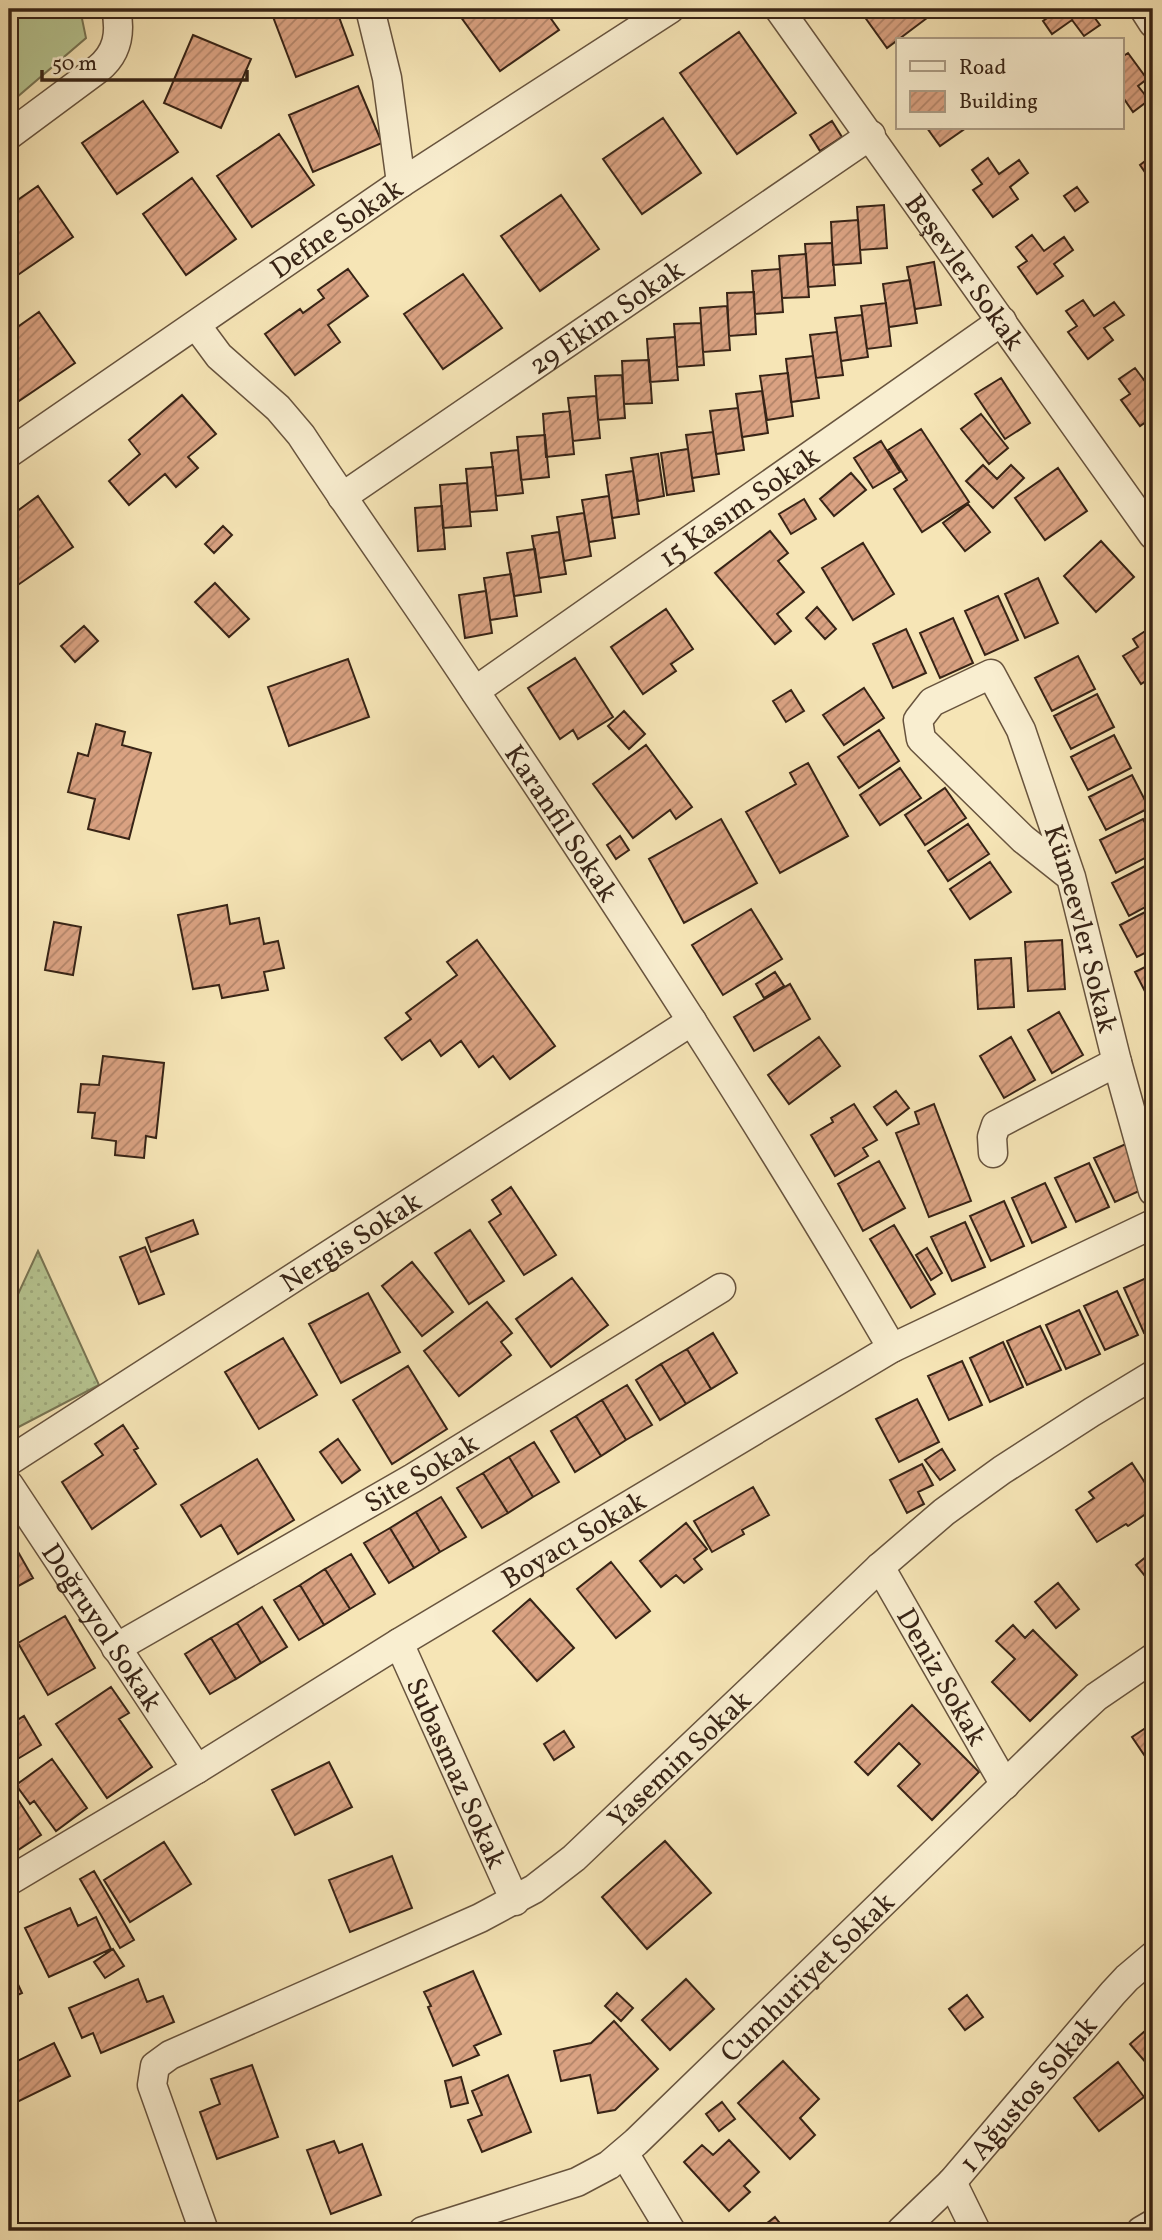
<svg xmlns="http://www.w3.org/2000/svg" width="1162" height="2240" viewBox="0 0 1162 2240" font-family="Vollkorn,serif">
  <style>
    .grass { fill: url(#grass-dots); stroke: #787554; stroke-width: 2 }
    .park { fill: #b7c692; stroke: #787554; stroke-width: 2 }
    .building { fill: url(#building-hatch); stroke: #382416; stroke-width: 2 }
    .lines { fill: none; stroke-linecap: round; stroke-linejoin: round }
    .minor-casing { stroke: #68543e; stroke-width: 31 }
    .minor { stroke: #f9eed0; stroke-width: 28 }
    .labels { text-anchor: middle; stroke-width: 5; stroke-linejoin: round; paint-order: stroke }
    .street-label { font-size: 28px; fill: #382416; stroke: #f9eed0 }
  </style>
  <defs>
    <pattern id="grass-dots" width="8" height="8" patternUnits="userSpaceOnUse" patternTransform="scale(1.75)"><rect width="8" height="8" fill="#b7c692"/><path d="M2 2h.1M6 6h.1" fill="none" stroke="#9eaa7d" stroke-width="1.8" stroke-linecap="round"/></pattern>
    <pattern id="building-hatch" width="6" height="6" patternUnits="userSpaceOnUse" patternTransform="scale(1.75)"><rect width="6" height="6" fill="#daa282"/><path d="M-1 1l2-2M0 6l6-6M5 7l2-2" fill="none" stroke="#b28469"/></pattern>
  </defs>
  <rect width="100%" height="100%" fill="#f6e5b6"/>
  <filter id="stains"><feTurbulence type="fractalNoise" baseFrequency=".00286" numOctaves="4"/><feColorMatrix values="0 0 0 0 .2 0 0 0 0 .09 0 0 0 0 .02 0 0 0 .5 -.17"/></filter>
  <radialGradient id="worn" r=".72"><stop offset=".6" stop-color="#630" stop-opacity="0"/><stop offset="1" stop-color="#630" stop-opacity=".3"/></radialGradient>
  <path class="grass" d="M38,1251L99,1385L9,1432V1304L13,1305Z"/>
  <path class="park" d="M9,9H80L86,38L9,104Z"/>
  <path class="building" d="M270,9H336L353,55L296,77Z
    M455,9H544L559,30L500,71Z
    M873,9H932L935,12L887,48L864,16Z
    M1060,9H1091L1089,10L1100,25L1084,36L1072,20L1052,34L1043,21Z
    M739,32L796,113L737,154L680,73Z
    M193,35L251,59L221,128L164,103Z
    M1128,53L1147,79L1138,86L1149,100L1133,112L1122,96V57Z
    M358,86L382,143L313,172L289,115Z
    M143,101L178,152L117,194L82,143Z
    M663,118L701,173L642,214L603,159Z
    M832,121L842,137L820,151L810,135Z
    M927,128H966L940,146Z
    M279,134L314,185L252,227L217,176Z
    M1153,155V175L1149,178L1140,165Z
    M988,158L999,174L1019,160L1028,173L1010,187L1018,199L993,217L973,190L982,184L972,170Z
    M192,178L236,239L186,275L143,214Z
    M38,186L73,237L12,279L9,275V206Z
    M1077,187L1088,202L1075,211L1064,196Z
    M561,195L599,249L540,291L501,236Z
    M884,205L887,248L860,250L857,207Z
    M858,220L861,263L833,265L831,222Z
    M1032,235L1044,251L1064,237L1073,250L1054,264L1063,276L1037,294L1018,267L1027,261L1016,247Z
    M832,243L835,285L808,287L805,244Z
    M806,254L809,297L782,298L779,256Z
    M934,262L941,305L915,309L907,267Z
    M348,269L368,296L328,325L340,342L295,375L265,334L300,309L303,313L324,298L318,290Z
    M780,269L783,312L755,314L752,271Z
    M463,274L502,328L443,369L404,314Z
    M910,280L917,323L889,327L883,284Z
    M754,292L756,334L729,336L727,293Z
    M1083,300L1094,316L1114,302L1124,315L1104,328L1113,340L1088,359L1068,332L1077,326L1066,311Z
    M886,303L891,346L867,349L861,306Z
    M727,306L730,350L703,352L700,308Z
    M39,312L75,363L13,405L9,398V333Z
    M862,315L868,357L841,361L835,318Z
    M701,323L704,365L677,367L674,324Z
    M837,332L843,375L816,378L810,335Z
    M675,337L678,380L650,382L647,339Z
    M813,356L819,398L791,402L786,359Z
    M649,360L652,403L624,404L622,361Z
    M1135,368L1147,384L1153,379V417L1140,426L1121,400L1130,394L1119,379Z
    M788,373L793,416L767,420L760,376Z
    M622,375L625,418L598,420L595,376Z
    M1001,378L1030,423L1005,439L975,394Z
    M762,391L768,433L742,437L736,394Z
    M182,395L216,434L188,457L198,468L176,487L165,474L129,505L109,481L140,454L129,440Z
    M596,396L600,438L573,441L568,398Z
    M738,408L744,450L716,454L710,411Z
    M570,411L574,454L546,457L543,414Z
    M981,414L1008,448L989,464L961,429Z
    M921,429L969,502L922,532L894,489L907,480L888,450Z
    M713,432L719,474L692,478L686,435Z
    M545,435L549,477L521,480L517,437Z
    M881,441L900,472L873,488L854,458Z
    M688,449L694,491L667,495L661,453Z
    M518,450L523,493L496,496L491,453Z
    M658,454L664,496L638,501L631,458Z
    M983,465L997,479L1011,465L1024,478L993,508L966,481Z
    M493,467L497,510L470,512L466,469Z
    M1058,468L1087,511L1045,540L1015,498Z
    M633,471L639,514L612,518L606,475Z
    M851,473L866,490L834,516L820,499Z
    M467,483L471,526L443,528L440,485Z
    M38,496L73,547L12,589L9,585V517Z
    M609,496L615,538L589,542L582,500Z
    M804,499L816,519L791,534L779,514Z
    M968,504L990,532L965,551L943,523Z
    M442,506L445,549L418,551L415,508Z
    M584,513L591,556L564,561L557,517Z
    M223,526L232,535L214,553L205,544Z
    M770,531L788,553L778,561L804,592L777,614L791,631L775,644L715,573Z
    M559,532L566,574L539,578L532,536Z
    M1101,541L1134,577L1096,612L1064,576Z
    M863,543L894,594L853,620L822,568Z
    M535,549L541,592L514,596L507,553Z
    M511,574L517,616L490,620L484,578Z
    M1038,578L1058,623L1025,638L1005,594Z
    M215,583L249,619L229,637L195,602Z
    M486,591L492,633L465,638L459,595Z
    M998,596L1018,640L985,655L965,611Z
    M817,607L836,629L825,639L806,618Z
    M666,609L693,649L671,664L676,671L643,694L611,647Z
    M953,618L973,663L940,678L920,633Z
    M84,626L98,641L75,662L61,646Z
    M1153,626V676L1141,684L1123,656L1138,647L1133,639Z
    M906,629L926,673L893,688L873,644Z
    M1078,656L1095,689L1052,711L1035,678Z
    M575,658L613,717L578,739L573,730L560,739L528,688Z
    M348,659L369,717L289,746L268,687Z
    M864,688L884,718L844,745L823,715Z
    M791,690L804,711L786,722L773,701Z
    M1097,694L1114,727L1071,749L1054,716Z
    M624,711L645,734L629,749L608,726Z
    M96,724L125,732L122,745L151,753L129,839L88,829L95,799L68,792L78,753L88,756Z
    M879,730L899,761L859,788L838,757Z
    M1114,735L1131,768L1088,790L1071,757Z
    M646,745L692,807L676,819L670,810L633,838L593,784Z
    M808,763L848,836L780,873L746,812L796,784L790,773Z
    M900,768L921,798L880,825L860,795Z
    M1132,775L1149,808L1106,830L1089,797Z
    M945,788L966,818L925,845L905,815Z
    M721,819L757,883L684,923L649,859Z
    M1143,819L1153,838V854L1116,873L1100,840Z
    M968,824L989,854L948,881L928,851Z
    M620,836L629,850L616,859L607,845Z
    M990,862L1011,892L970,919L950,889Z
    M1153,862V903L1129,916L1112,883Z
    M227,905L230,924L259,918L264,944L278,941L284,968L264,972L268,990L222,998L219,985L193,989L178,915Z
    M1153,908V949L1137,957L1120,925Z
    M751,909L782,959L723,995L692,945Z
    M54,922L81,927L73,975L45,970Z
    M477,940L555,1046L510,1079L493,1056L479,1067L461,1041L441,1056L430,1040L402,1060L385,1038L411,1019L406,1013L457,975L447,962Z
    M1062,940L1065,989L1028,991L1025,942Z
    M1011,958L1014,1007L978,1009L975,960Z
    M1153,963V1004L1152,1005L1135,972Z
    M775,972L784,986L764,998L756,984Z
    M790,984L810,1019L754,1051L734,1017Z
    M1059,1012L1083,1055L1052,1073L1028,1030Z
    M819,1037L840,1066L789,1104L768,1075Z
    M1011,1037L1035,1080L1004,1098L980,1056Z
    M103,1056L164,1063L156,1138L146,1136L144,1158L115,1155L116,1141L92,1138L95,1113L78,1112L81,1084L99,1085Z
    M896,1091L909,1108L887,1125L874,1107Z
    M854,1104L877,1140L863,1148L868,1156L835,1176L811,1135L833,1122L831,1118Z
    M934,1104L971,1201L929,1217L896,1133L919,1124L915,1112Z
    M1128,1143L1148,1187L1115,1202L1094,1158Z
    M879,1161L905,1208L863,1231L838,1184Z
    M1089,1163L1109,1207L1076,1222L1055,1178Z
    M1045,1183L1066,1227L1032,1243L1012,1198Z
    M511,1187L556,1255L524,1275L489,1222L501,1214L492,1200Z
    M1004,1201L1024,1246L991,1261L970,1216Z
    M193,1220L198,1234L151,1252L146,1238Z
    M965,1222L985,1267L952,1281L931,1237Z
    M894,1225L935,1294L911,1308L870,1239Z
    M470,1230L504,1281L469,1304L435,1253Z
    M145,1247L164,1294L139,1304L120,1257Z
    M927,1248L942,1273L931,1280L916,1255Z
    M412,1262L453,1312L422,1336L382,1286Z
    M1153,1275V1329L1144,1333L1124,1288Z
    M572,1278L608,1325L551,1367L516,1319Z
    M1117,1291L1138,1335L1105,1350L1084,1306Z
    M368,1293L400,1352L341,1383L309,1324Z
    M487,1302L512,1333L501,1342L511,1355L459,1396L424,1351Z
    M1079,1310L1100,1354L1066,1369L1046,1325Z
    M1040,1326L1061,1370L1027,1385L1007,1341Z
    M713,1333L737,1373L711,1389L687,1349Z
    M283,1338L317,1395L259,1429L225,1372Z
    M1003,1342L1023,1387L990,1402L970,1358Z
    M687,1349L711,1389L686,1404L661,1364Z
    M962,1361L982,1405L949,1420L928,1376Z
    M661,1364L686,1404L660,1420L636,1380Z
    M408,1366L447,1429L392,1464L353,1400Z
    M627,1385L652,1425L626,1440L602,1400Z
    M917,1399L939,1442L899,1462L876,1419Z
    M602,1400L626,1440L601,1456L576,1416Z
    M576,1416L601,1456L575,1472L551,1431Z
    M123,1425L138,1448L134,1450L156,1484L92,1529L62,1482L103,1455L95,1444Z
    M338,1439L360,1470L342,1483L320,1452Z
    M534,1442L559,1482L533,1497L509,1457Z
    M942,1449L955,1470L940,1480L925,1460Z
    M509,1457L533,1497L508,1513L483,1473Z
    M257,1459L294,1520L238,1554L221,1525L201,1537L181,1505Z
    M1132,1463L1153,1495V1509L1128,1526L1126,1524L1097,1542L1076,1510L1094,1498L1089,1492Z
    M922,1464L933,1485L918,1492L924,1504L907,1513L890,1480Z
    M483,1473L508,1513L482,1528L457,1488Z
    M753,1487L769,1515L742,1530L744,1534L712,1552L694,1521Z
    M441,1497L466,1537L440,1552L416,1512Z
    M416,1512L440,1552L414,1568L390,1528Z
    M686,1523L707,1549L694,1559L702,1569L684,1583L676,1575L661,1587L640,1561Z
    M390,1528L414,1568L389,1583L364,1543Z
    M13,1543L33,1578L9,1591V1545Z
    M1153,1551V1586L1136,1565Z
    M351,1554L375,1594L350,1609L325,1569Z
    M611,1562L650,1611L616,1638L577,1589Z
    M325,1569L350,1609L324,1625L300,1585Z
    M1058,1583L1079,1609L1056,1628L1035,1602Z
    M300,1585L324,1625L299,1640L274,1600Z
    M530,1599L574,1648L537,1681L493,1631Z
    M262,1607L287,1647L261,1663L237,1623Z
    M65,1616L95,1668L48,1695L18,1643Z
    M237,1623L261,1663L236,1679L211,1638Z
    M1013,1625L1025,1638L1033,1630L1077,1675L1030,1721L992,1682L1015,1659L996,1641Z
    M211,1638L236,1679L210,1694L185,1654Z
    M111,1687L129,1713L119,1719L152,1767L107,1798L56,1724Z
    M912,1705L979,1772L932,1820L898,1786L920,1764L899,1743L868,1775L855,1762Z
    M24,1716L41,1745L9,1764V1725Z
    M1153,1723V1768L1132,1737Z
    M564,1731L574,1747L554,1760L544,1744Z
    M52,1759L87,1808L56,1831L34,1801L30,1804L16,1785Z
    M329,1762L352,1807L295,1835L272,1790Z
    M9,1786L41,1835L12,1854L9,1849Z
    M665,1841L711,1893L647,1949L602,1897Z
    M164,1842L191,1884L130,1922L104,1880Z
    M392,1856L412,1908L350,1932L329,1880Z
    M94,1871L134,1940L120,1948L80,1879Z
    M70,1908L78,1926L96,1917L111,1949L49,1977L25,1928Z
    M113,1949L124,1966L105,1978L94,1962Z
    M9,1965L22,1993L9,1999Z
    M473,1971L501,2034L474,2046L479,2055L453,2066L428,2007L431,2006L424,1992Z
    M138,1979L147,2002L163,1996L174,2022L101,2053L93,2033L82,2038L69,2008Z
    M686,1979L714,2009L670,2050L642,2020Z
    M617,1993L633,2008L621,2021L605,2006Z
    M967,1995L983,2017L965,2030L949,2009Z
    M614,2021L658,2069L615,2110L598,2113L590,2075L561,2081L554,2051L591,2043Z
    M1153,2024V2071L1130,2044Z
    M54,2043L70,2076L9,2106V2065Z
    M783,2061L819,2099L800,2118L815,2135L790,2159L738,2103Z
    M1118,2062L1144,2097L1099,2131L1074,2098Z
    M252,2065L278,2137L217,2159L200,2112L220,2104L211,2079Z
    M508,2075L531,2132L482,2152L468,2120L482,2115L472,2091Z
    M461,2077L468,2103L451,2107L445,2081Z
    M722,2102L735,2119L719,2131L706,2114Z
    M729,2140L759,2172L744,2186L750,2192L729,2211L684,2162L702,2145L713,2155Z
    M334,2141L339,2153L362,2144L381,2195L331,2214L307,2150Z
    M775,2217L786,2231H757Z"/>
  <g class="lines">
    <defs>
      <g id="minor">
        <path d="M370,9L387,78L401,183"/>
        <path id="s1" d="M779,9L1153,535"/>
        <path d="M1144,9L1153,23"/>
        <path d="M9,135L98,69C118,53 121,33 116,9"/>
        <path id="s2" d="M196,325L219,356L278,408L301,435C358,522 419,606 476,693C620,908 762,1124 892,1348"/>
        <path id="s3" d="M9,453L401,183L670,9"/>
        <path id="s4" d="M342,497L871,135"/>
        <path id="s5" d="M475,691L1002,321"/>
        <path id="s6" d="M1071,877L1023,839L921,739L918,720L932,702L991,674L1021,730L1071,877L1117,1062L1153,1191"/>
        <path d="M993,1153L992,1137L996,1125L1117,1062"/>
        <path id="s7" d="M9,1461L692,1021"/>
        <path id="s8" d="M9,1485L197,1769"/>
        <path id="s9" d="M880,1567L1005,1785"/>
        <path id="s10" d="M399,1643L515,1901"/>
        <path id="s11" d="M116,1648L413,1478L721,1288"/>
        <path id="s12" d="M9,1881L197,1769L399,1643L892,1348L1153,1224"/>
        <path d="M624,2153L671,2231"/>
        <path d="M952,2182L976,2231"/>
        <path id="s13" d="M204,2231L152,2085L155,2066L170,2055L480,1918L534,1889L574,1858L880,1567L944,1512L1002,1470L1092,1412L1153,1375"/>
        <path id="s14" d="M423,2231L577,2182L609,2165L636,2142L1067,1724L1096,1697L1153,1658"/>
        <path id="s15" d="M901,2231L952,2182L1113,1993L1127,1978L1153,1956"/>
        <path d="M1141,2231L1153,2224"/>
      </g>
    </defs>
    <use href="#minor" class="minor-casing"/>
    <use href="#minor" class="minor"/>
  </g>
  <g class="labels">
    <g class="street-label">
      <text dy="10" stroke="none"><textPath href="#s3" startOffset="397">Defne Sokak</textPath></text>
      <text dy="10" stroke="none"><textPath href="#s1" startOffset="322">Beşevler Sokak</textPath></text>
      <text dy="10" stroke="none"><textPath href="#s4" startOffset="320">29 Ekim Sokak</textPath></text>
      <text dy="10" stroke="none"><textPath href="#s5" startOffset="322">15 Kasım Sokak</textPath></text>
      <text dy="10" stroke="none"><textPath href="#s2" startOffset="620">Karanfil Sokak</textPath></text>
      <text dy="10" stroke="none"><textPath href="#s6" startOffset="583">Kümeevler Sokak</textPath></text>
      <text dy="10" stroke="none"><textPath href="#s7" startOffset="406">Nergis Sokak</textPath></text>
      <text dy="10" stroke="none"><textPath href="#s11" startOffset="352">Site Sokak</textPath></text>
      <text dy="10" stroke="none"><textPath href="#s12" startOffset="660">Boyacı Sokak</textPath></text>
      <text dy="10" stroke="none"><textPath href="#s8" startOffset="170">Doğruyol Sokak</textPath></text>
      <text dy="10" stroke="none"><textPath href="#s9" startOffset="126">Deniz Sokak</textPath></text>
      <text dy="10" stroke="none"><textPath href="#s13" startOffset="788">Yasemin Sokak</textPath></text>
      <text dy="10" stroke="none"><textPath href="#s10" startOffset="142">Subasmaz Sokak</textPath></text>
      <text dy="10" stroke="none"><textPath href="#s14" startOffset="471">Cumhuriyet Sokak</textPath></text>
      <text dy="10" stroke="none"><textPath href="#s15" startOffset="187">1 Ağustos Sokak</textPath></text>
    </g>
  </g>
  <rect width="1162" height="2240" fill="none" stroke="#f6e5b6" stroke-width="35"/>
  <rect x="10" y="10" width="1141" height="2219" fill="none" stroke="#382416" stroke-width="3.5"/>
  <rect x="18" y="18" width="1127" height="2205" fill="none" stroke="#382416" stroke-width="2"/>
  <rect x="896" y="38" width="228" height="91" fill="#f9eed0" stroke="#ac9d86" stroke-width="2"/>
  <rect x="910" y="61" width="35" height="10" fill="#f9eed0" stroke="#ac9d86" stroke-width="2"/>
  <text x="959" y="74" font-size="21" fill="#382416">Road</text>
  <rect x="910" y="91" width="35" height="21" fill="url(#building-hatch)" stroke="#ac9d86" stroke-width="2"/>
  <text x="959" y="108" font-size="21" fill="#382416">Building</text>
  <path d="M42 70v10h205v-10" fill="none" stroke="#382416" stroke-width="3.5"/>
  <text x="52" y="70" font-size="21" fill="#382416" stroke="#f9eed0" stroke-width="5" paint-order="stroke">50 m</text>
  <rect width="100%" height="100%" filter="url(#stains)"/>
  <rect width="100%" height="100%" fill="url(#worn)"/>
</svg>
